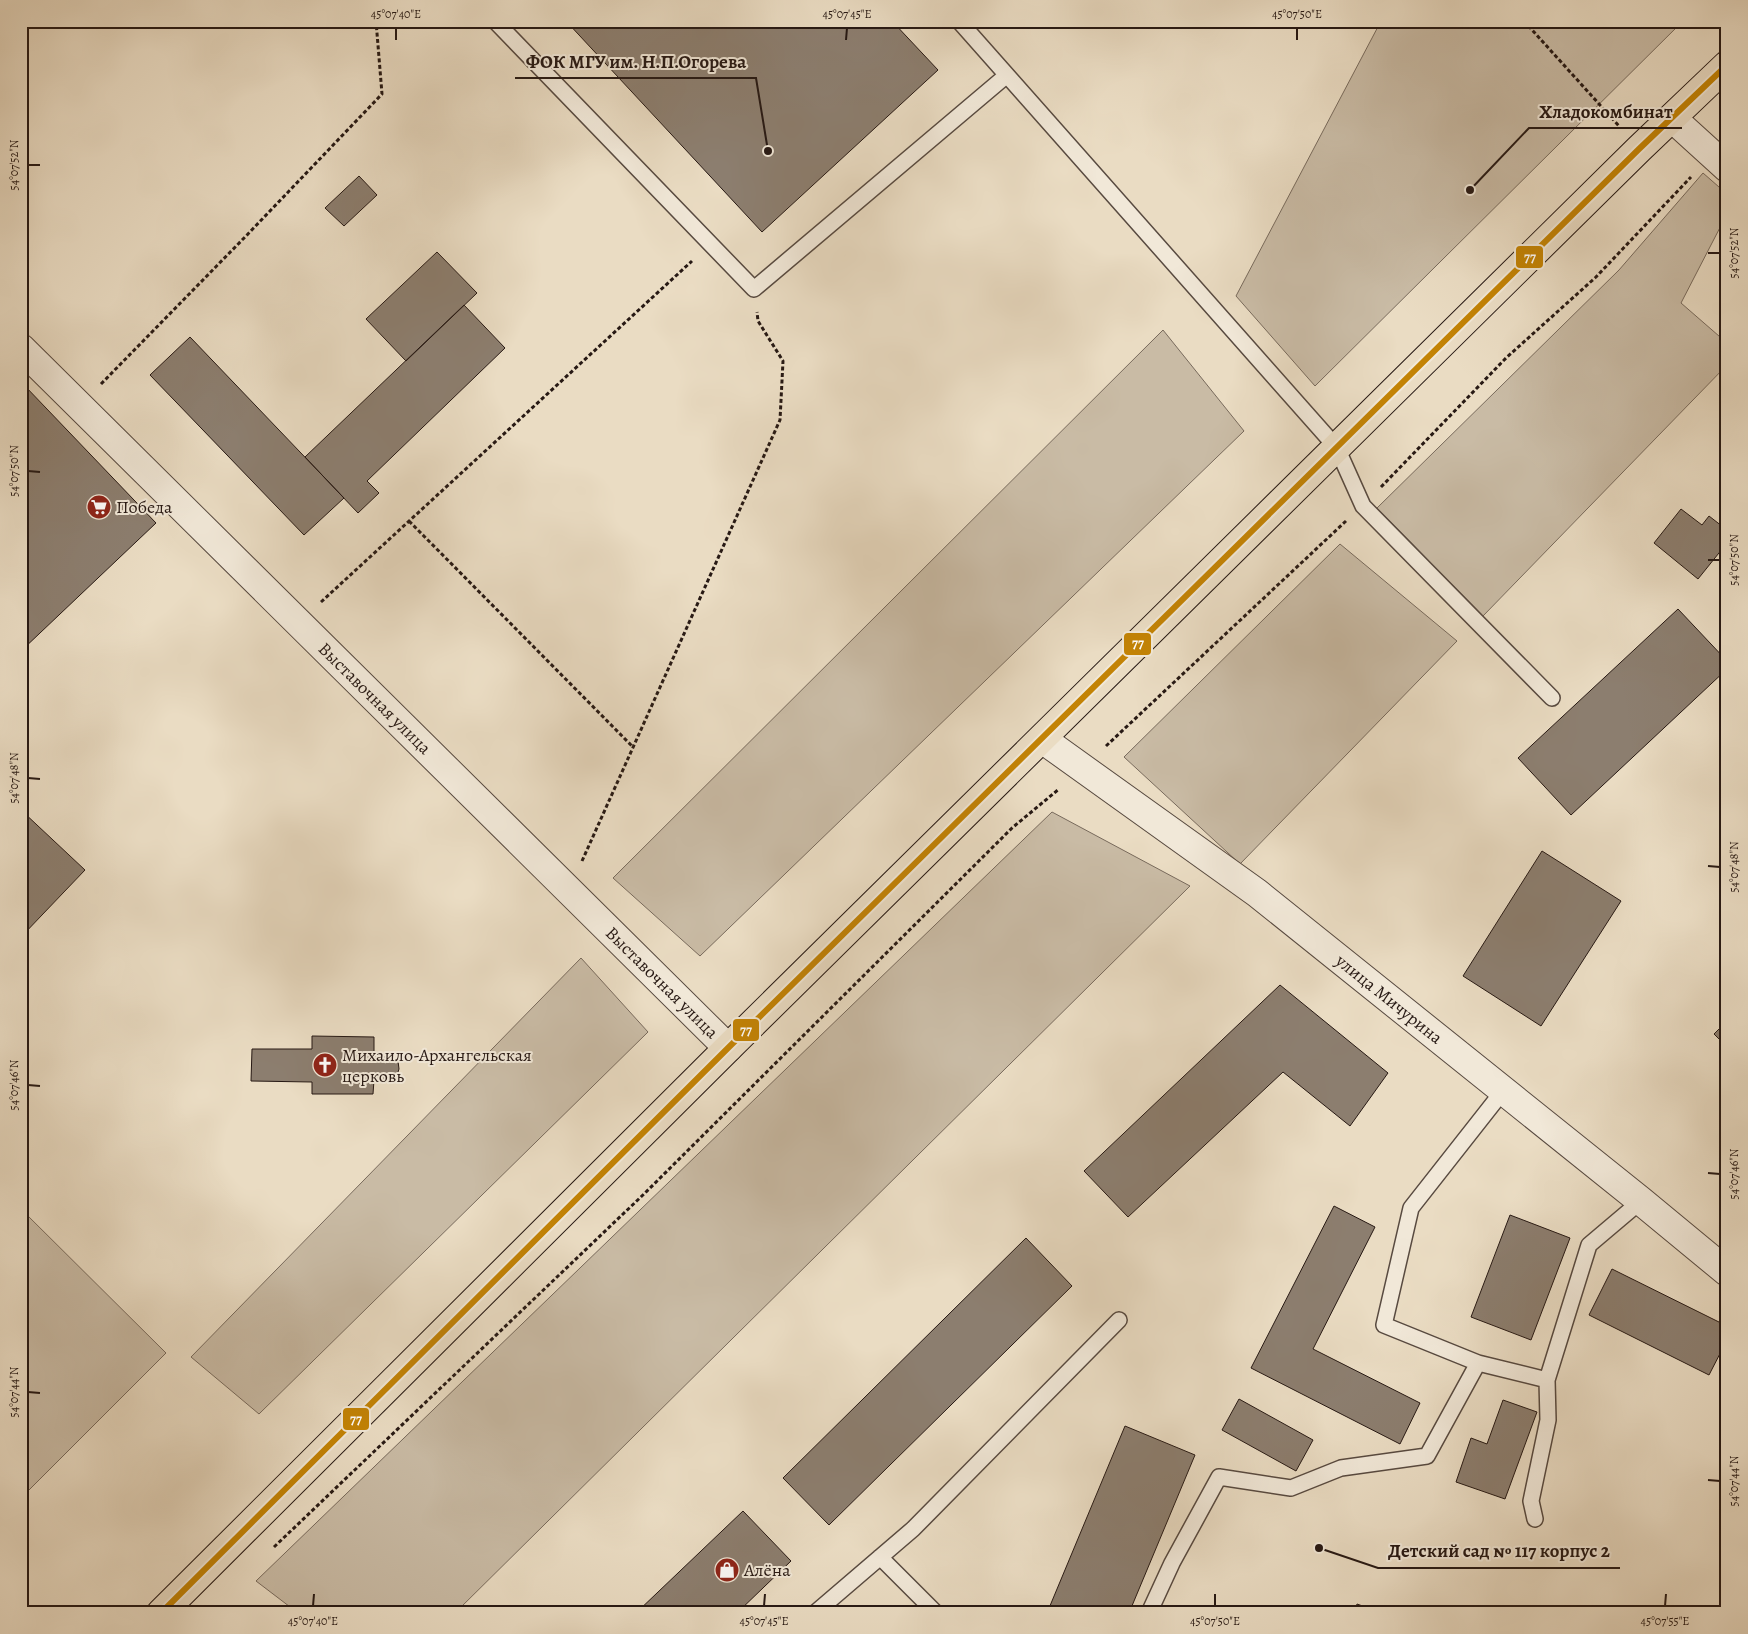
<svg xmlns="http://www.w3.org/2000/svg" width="1748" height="1634" viewBox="0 0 1748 1634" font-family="Alegreya,serif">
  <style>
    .green { fill: #c9bba5; stroke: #786a5c }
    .building { fill: #8c7e6f; stroke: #271914 }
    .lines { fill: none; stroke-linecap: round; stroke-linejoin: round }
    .service-casing { stroke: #584a40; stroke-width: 18 }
    .minor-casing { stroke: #584a40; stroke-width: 30 }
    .primary-casing { stroke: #271914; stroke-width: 30 }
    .path { stroke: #271914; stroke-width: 3; stroke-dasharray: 4 2.5; stroke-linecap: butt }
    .service { stroke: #f1e8d8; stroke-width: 15 }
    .minor { stroke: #f1e8d8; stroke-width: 28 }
    .primary { stroke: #eadcc3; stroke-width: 28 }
    .bus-1-casing { stroke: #f1e8d8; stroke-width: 10 }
    .bus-1 { stroke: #c38305; stroke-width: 6 }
    .ticks { fill: none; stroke: #271914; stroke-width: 2 }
    .labels { text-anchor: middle; stroke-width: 4; stroke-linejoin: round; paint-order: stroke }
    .poi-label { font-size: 18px; fill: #271914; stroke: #f1e8d8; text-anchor: start }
    .street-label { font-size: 18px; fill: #271914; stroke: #f1e8d8 }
    .leader { fill: none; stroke: #271914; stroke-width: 2 }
    .callout-dot { fill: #271914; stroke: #f1e8d8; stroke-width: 2 }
    .callout-label { font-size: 19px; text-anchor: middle; font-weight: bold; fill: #271914; stroke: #f1e8d8; stroke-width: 4; stroke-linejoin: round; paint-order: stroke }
    .line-badge { stroke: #f1e8d8; stroke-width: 2 }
    .badge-label { font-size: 14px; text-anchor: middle; font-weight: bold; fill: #fff }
    .neatline { fill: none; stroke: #271914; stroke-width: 2 }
    .ticks-label { font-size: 12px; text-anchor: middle; fill: #271914 }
  </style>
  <rect width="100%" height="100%" fill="#eadcc3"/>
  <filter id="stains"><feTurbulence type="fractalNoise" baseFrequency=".004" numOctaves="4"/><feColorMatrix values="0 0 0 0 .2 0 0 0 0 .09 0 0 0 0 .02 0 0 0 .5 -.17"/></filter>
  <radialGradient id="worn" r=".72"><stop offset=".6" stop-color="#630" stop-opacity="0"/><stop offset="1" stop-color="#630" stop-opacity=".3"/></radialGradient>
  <path class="green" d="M1381,21H1683L1315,386L1236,296Z
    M1703,173L1727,194V214L1681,303L1727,343V365L1483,616L1377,508L1619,270Z
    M1163,330L1244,431L700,956L613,878Z
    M1340,544L1457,641L1240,864L1124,757Z
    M1052,812L1190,886L455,1613H298L256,1581Z
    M581,958L648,1032L259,1414L191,1357Z
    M21,1209L166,1353L21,1498Z"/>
  <path class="building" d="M566,21H892L938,70L762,232Z
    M359,176L377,195L344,226L325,208Z
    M437,252L477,293L406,361L366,319Z
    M464,305L505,348L367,481L379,493L358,513L305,457Z
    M190,337L344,498L304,535L150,375Z
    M24,385L156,523L21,651V387Z
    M1681,509L1702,525L1709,516L1727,530V543L1698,579L1654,543Z
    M1678,609L1727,661V669L1571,815L1518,758Z
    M21,810L85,870L21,937Z
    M1542,851L1621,901L1541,1026L1463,976Z
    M1280,985L1388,1073L1350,1126L1283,1072L1128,1217L1084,1171Z
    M1727,1021V1035L1721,1041L1714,1034Z
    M312,1036L374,1037V1057H392L398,1061L399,1069L397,1075L392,1080H374L373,1094H312V1082L251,1081L252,1049H312Z
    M1334,1206L1375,1227L1313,1349L1420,1403L1400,1444L1251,1368Z
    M1510,1215L1570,1238L1531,1340L1471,1317Z
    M1026,1238L1072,1286L829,1525L783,1478Z
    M1612,1269L1727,1326V1340L1709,1375L1589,1315Z
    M1239,1399L1313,1440L1296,1471L1222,1430Z
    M1503,1400L1537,1412L1505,1499L1456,1482L1471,1438L1487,1444Z
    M1125,1426L1195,1455L1129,1613H1047Z
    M743,1511L791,1561L737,1613H636Z
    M1357,1604L1382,1613H1354Z"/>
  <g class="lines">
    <defs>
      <path id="service" d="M495,21L754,289L1007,75
        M959,21L1337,448L1363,506L1552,698
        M1478,1363L1547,1380L1589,1245L1641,1201
        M1535,1519L1531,1501L1548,1420L1547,1380
        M880,1557L936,1613
        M815,1613L913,1529L1119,1320
        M1149,1613L1172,1563L1219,1477L1291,1488L1341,1468L1427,1456L1478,1363L1384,1325L1411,1208L1503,1091"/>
      <g id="minor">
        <path d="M1672,118L1727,168"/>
        <path id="s1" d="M21,348L728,1048"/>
        <path id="s2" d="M1042,739L1257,893L1641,1201L1727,1272"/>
      </g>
      <path id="primary" d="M161,1613L728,1048L1639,149L1727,65"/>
    </defs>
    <use href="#service" class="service-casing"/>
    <use href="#minor" class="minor-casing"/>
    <use href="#primary" class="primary-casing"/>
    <path class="path" d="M1524,21L1619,126
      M101,384L246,236L382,94L376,21
      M1381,487L1506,358L1596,277L1691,177
      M409,521L633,747
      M321,602L692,261
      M1106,746L1346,521
      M582,861L780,420L783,361L758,321L757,312
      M274,1547L644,1194L1012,828L1059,789"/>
    <use href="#service" class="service"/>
    <use href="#minor" class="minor"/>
    <use href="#primary" class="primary"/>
    <defs>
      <path id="bus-1" d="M161,1613L728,1048L1639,149L1727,65"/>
    </defs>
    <use href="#bus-1" class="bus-1-casing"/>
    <use href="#bus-1" class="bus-1"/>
  </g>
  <path class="ticks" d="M396,40V28M846,40L847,28M1297,40V28M28,165H40M1708,253H1720M28,471L40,472M1708,560H1720M28,778L40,779M1708,866L1720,867M28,1085L40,1086M1708,1173L1720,1174M28,1392L40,1393M1708,1480L1720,1481M313,1606L314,1594M764,1606L765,1594M1215,1606V1594M1665,1606L1666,1594"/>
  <defs>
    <symbol id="supermarket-disc" viewBox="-11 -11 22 22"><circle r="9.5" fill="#8f2418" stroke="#f1e8d8"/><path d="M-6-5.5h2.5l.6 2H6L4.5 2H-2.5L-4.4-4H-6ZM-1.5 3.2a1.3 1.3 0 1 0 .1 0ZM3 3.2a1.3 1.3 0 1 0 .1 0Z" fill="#fff"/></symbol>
    <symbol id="church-disc" viewBox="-11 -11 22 22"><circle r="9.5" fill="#8f2418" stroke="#f1e8d8"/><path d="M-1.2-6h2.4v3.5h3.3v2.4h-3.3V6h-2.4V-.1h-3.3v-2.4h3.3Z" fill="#fff"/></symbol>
    <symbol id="shop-disc" viewBox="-11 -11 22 22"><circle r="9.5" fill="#8f2418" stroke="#f1e8d8"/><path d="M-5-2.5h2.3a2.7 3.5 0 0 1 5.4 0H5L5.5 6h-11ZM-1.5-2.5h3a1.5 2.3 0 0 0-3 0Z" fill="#fff"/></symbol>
  </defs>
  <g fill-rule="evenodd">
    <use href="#supermarket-disc" x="85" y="493" width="28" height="28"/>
    <use href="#church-disc" x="311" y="1051" width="28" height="28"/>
    <use href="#shop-disc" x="713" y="1556" width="28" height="28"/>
  </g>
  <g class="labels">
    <g class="poi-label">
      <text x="116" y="513">Победа</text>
      <text x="342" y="1061">Михаило-Архангельская<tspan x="342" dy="21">церковь</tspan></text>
      <text x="744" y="1576">Алёна</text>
    </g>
    <g class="street-label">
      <text dy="6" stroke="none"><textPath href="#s1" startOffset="498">Выставочная улица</textPath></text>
      <text dy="6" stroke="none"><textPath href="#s1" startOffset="902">Выставочная улица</textPath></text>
      <text dy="6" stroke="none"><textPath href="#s2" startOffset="434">улица Мичурина</textPath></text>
    </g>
  </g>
  <path class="leader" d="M768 151L756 78H515M1470 190L1529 128H1682M1319 1548L1378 1568H1620"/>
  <g class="callout-dot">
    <circle cx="768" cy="151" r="5"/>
    <circle cx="1470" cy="190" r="5"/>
    <circle cx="1319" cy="1548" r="5"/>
  </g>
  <g class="callout-label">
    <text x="636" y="68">ФОК МГУ им. Н.П.Огорева</text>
    <text x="1606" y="118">Хладокомбинат</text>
    <text x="1499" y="1557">Детский сад № 117 корпус 2</text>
  </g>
  <g class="line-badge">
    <rect x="1515" y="245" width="29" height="24" rx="5" fill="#c38305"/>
    <rect x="1123" y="632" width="29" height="24" rx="5" fill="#c38305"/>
    <rect x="732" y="1018" width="28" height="24" rx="5" fill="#c38305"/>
    <rect x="342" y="1407" width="28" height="24" rx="5" fill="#c38305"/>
  </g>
  <g class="badge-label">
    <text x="1530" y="262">77</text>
    <text x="1138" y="648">77</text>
    <text x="746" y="1035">77</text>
    <text x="356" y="1424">77</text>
  </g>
  <rect width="1748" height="1634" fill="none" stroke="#eadcc3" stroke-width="55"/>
  <rect x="28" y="28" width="1692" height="1578" class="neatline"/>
  <g class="ticks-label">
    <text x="396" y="18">45°07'40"E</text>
    <text x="847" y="18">45°07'45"E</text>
    <text x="1297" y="18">45°07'50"E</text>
    <text transform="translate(14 165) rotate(-90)" y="4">54°07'52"N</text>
    <text transform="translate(1734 253) rotate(-90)" y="4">54°07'52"N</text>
    <text transform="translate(14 471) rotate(-90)" y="4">54°07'50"N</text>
    <text transform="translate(1734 560) rotate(-90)" y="4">54°07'50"N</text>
    <text transform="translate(14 778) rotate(-90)" y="4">54°07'48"N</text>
    <text transform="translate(1734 867) rotate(-90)" y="4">54°07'48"N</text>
    <text transform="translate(14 1085) rotate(-90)" y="4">54°07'46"N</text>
    <text transform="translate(1734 1174) rotate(-90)" y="4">54°07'46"N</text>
    <text transform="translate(14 1392) rotate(-90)" y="4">54°07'44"N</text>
    <text transform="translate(1734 1481) rotate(-90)" y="4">54°07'44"N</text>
    <text x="313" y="1625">45°07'40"E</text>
    <text x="764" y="1625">45°07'45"E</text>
    <text x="1215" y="1625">45°07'50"E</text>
    <text x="1665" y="1625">45°07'55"E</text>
  </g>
  <rect width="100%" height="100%" filter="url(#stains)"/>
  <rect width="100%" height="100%" fill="url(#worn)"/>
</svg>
